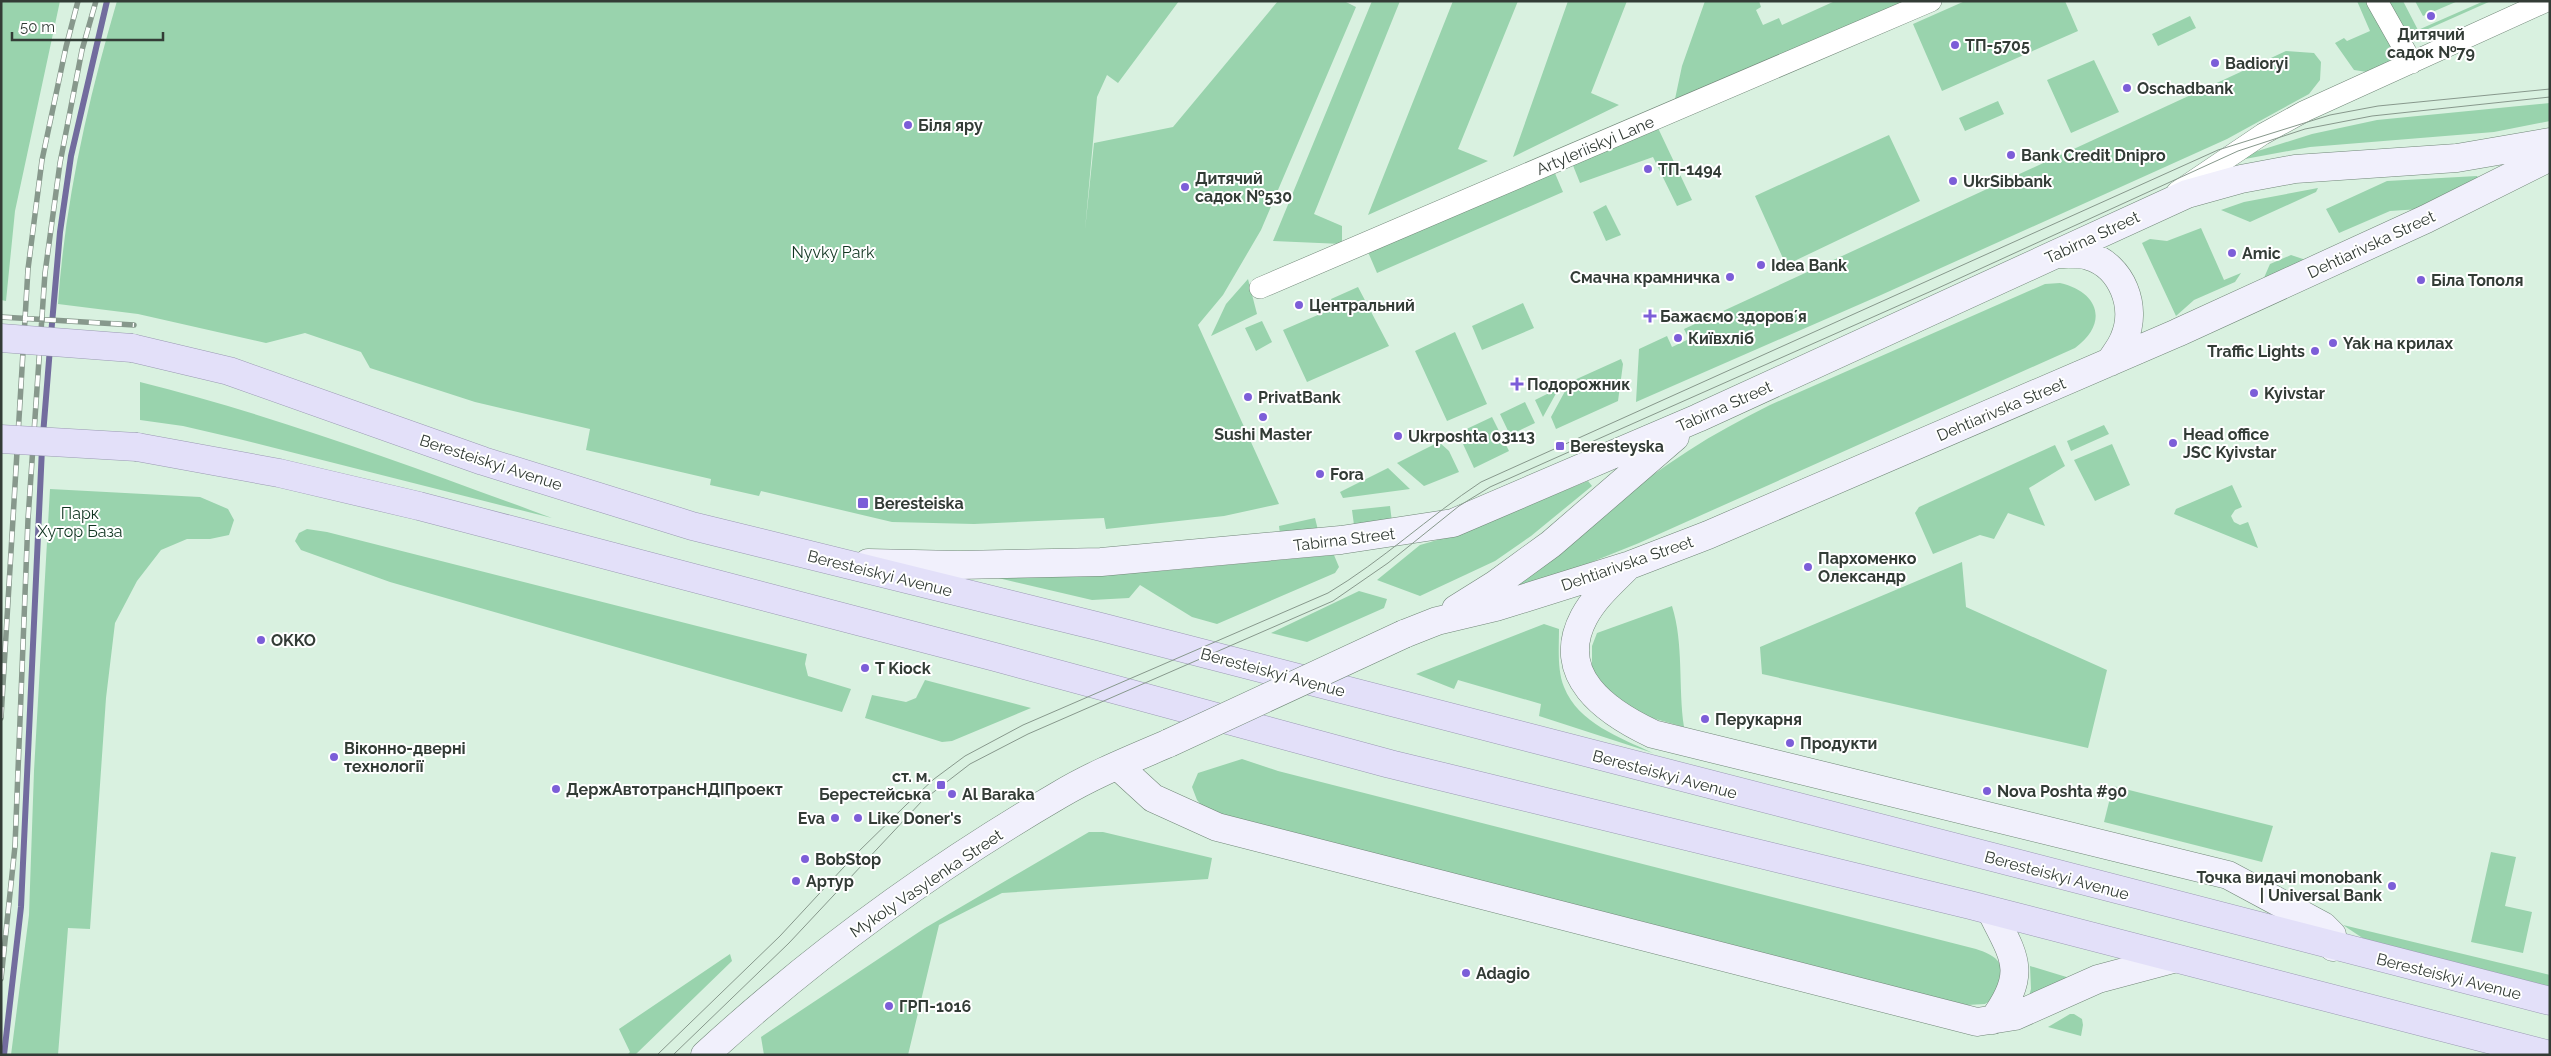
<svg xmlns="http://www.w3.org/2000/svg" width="2551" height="1056" viewBox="0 0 2551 1056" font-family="Raleway,sans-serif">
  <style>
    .green { fill: #99d3ad }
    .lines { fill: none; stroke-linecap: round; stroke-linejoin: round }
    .stream { stroke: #726c9e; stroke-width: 6 }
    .street-casing { stroke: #708677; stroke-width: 22 }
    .secondary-casing { stroke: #708677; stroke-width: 29 }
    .primary-casing { stroke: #9a9ab2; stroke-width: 29 }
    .street { stroke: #fff; stroke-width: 21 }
    .secondary { stroke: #f1f0fc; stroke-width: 28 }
    .primary { stroke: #e3e0f9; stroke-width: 28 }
    .tram { stroke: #87988c; stroke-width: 1 }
    .rail-casing { stroke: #87988c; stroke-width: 5.5 }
    .rail { stroke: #fff; stroke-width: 4; stroke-dasharray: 11; stroke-linecap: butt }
    .secondary-bridge-casing { stroke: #708677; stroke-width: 29; stroke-linecap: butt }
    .primary-bridge-casing { stroke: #9a9ab2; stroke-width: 29; stroke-linecap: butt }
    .secondary-bridge { stroke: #f1f0fc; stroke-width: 28 }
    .primary-bridge { stroke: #e3e0f9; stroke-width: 28 }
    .poi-dot { fill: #7c5ed8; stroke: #fff; stroke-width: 2 }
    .labels { text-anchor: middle; stroke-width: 4; stroke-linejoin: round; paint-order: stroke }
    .poi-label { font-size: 16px; font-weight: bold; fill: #333c36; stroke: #fff; text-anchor: start }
    .street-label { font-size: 16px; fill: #333c36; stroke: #fff }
    .park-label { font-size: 16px; fill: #103420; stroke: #fff }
  </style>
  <rect width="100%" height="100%" fill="#d9f1e0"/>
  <path class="green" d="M1,1H60L15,211L6,301L1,300Z
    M117,1H1179L1118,83L1107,75L1097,97L1085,230L1094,143L1173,127L1278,1H1344L1356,7L1261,230L1223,295L1198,325L1279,504L1224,516L1106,529L1104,518L974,524L892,522L761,491L759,496L710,485L711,479L586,450L590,429L475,402L370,368L361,352L305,333L266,343L138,314L58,304C65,201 88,100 117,1Z
    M1372,1H1400L1314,214L1342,226V244L1273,241Z
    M1453,1H1518L1458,149L1488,161L1368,215Z
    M1568,1H1627L1591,93L1619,105L1513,157Z
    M1705,1H1759L1761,7L1756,10L1763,25L1779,18L1782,25L1835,1H1910L1675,99L1682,66Z
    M1965,1H2065L2078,31L1942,91L1913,24Z
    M2357,1H2372L2397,51L2392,61L2367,72L2354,70L2335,43L2344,38L2347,41L2370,31Z
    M2384,1H2403L2418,30L2484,1H2491L2410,37Z
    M2415,1H2458L2423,16Z
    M2190,16L2196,28L2158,46L2152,34Z
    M2286,51L2314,53L2321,62L2320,80L2309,94L2227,139L1881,295L1636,402L1639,349L1667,336L1672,347L1689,339L1684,329Z
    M2094,60L2119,112L2071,133L2047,80Z
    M1998,101L2004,114L1965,131L1959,118Z
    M2550,103V121L2494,132L2310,147L2245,159V155L2312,134L2377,120Z
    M1658,128L1692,200L1677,206L1653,157L1580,183L1572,163Z
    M1889,135L1920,201L1786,265L1755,196Z
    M1554,171L1563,192L1377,273L1368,252Z
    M2477,176L2480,180L2420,209L2390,211L2339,233L2326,209L2387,181Z
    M2318,188L2316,192L2250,222L2221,210L2244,202Z
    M1606,205L1621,235L1606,241L1593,212Z
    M2201,228L2224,280L2241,273L2235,282L2194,300L2176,316L2142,243L2150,239L2167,241Z
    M2291,255L2306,260L2263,280L2270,264Z
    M1248,279L1257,314L1211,336L1226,304Z
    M2060,283C2099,292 2109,323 2075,348L1639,543L1492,602C1556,551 1619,495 1688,451C1714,434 1742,419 1770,405L2045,284Z
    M1358,287L1389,346L1307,382L1283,330L1334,308L1331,299Z
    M1523,303L1534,328L1482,350L1472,326Z
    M1262,321L1272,342L1256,351L1245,328Z
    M1455,332L1487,404L1447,421L1415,351Z
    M1621,359L1623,364L1618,401L1556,429L1551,417L1570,382Z
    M140,382C280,417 416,468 552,518L239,439L183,426L140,420Z
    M1559,388L1543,417L1535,400Z
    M1525,402L1535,423L1510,435L1500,414Z
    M1492,417L1509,451L1474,468L1458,433Z
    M2104,425L2109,434L2071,451L2067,441Z
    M1439,442L1449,451L1459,472L1424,486L1397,463Z
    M2112,444L2130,485L2095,501L2074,460Z
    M2055,445L2065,466L2029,488L2045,526L2008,513L1994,539L1980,535L1933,554L1915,513L1919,507Z
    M1388,468L1410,489L1343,498L1340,492Z
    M1588,481L1592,486L1531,536L1495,561L1420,596L1377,580L1420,545L1458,534Z
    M2232,485L2242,507L2235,510L2231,516L2234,522L2240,525L2248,522L2258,548L2174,514L2176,509Z
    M50,489L200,497L228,509L234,520L229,535L210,539H187L161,550L137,581L115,623L106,698L90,929L68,928L58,1055H11L29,915L34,771Z
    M1390,506L1392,522L1354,525L1352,510Z
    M1315,518L1318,530L1280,534L1279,526Z
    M307,529L327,532L807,654L805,664L808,676L851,689L842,712L390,582L301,550L295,541L299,533Z
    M1334,555L1339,567L1335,573L1217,624L1192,617L1140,585L1129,598L1092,600L994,577L1162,571Z
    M1962,562L1966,607L2107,670L2088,748L1762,674L1760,647Z
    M1359,591L1387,599L1384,608L1307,642L1271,633Z
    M1672,606C1684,644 1678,687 1684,727L1627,711L1605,691L1592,671V646L1597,633Z
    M1544,624L1559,629C1559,647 1557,670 1564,687C1578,723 1621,738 1653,753L1539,716L1541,704L1458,680L1454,689L1416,674Z
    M925,680L1031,708L952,741L942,742L865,718L872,695L906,702L916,698Z
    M1242,759L1278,771L1976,949C2007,959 2004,969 1996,997L1985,1004L1967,1005L1208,813L1197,800L1192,787L1198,773Z
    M2113,786L2273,826L2262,862L2104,822Z
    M1089,832H1103L1212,858L1208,879L1002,893L939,925L908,1055H764L761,1037L925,928Z
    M2491,852L2516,857L2505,906L2532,912L2523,953L2471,942Z
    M2343,925L2550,975V991L2370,943Z
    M730,954L732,961L635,1055H627L630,1052L619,1029Z
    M2030,966L2073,979L2028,1000L2031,989Z
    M2070,1014H2074L2082,1019L2083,1025L2081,1036L2048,1027Z"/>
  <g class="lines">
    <path class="stream" d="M51,335L60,232L71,156L107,1
      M43,435L50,348
      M4,1055L21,907L42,448"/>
    <defs>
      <path id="street" d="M2377,1L2412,63
        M2177,192L2263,134L2305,111L2547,1
        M1260,288L1931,1"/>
      <path id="secondary" d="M2058,254C2067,254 2080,253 2089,256C2122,266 2138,307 2124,339C2121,347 2115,354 2110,362
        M868,563L959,565L1101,562L1341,540L1453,523L1698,418L2187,194L2241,179L2295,169L2457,158L2550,142
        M1626,568C1611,583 1594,598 1584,617C1553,675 1606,712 1653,734L2228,875L2323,926L2332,935L2333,947
        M1456,609L1496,584L1551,544L1675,437
        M1404,634L1437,621L1496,607L1630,565L1708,535L2177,333L2426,219L2550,157
        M1118,766L1153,798L1217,827L1977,1022L2015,1016L2098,979L2173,959
        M1991,911C2015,958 2028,973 1993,1020
        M705,1055C813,956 932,869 1059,795C1094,774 1132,759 1169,743"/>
      <path id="primary" d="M132,348L229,371L483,461L692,526L1101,627L2550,1001
        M137,447L279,473L419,506L995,657L1390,764L1970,905L2550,1055"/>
    </defs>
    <use href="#street" class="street-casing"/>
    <use href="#secondary" class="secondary-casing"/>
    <use href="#primary" class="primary-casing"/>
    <use href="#street" class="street"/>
    <use href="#secondary" class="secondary"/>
    <use href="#primary" class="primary"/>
    <path class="tram" d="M657,1055L780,936L856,854L906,805L934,779L965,756L1023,725L1328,593C1382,561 1428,517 1481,482L2218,150L2330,115L2378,106L2550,89
      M673,1055L789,943L922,801L970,764L1028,734L1333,601L1388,563L1459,506L1490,487L1936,289L2238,151L2305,129L2372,116L2550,97"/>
    <defs>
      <path id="rail" d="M1,317L134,325
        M1,332L133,341
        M1,718L28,269L42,160L66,47L78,1
        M1,979L15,846L28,519L45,273L60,163L82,50L96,1"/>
    </defs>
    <use href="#rail" class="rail-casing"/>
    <use href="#rail" class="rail"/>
    <defs>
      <path id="secondary-bridge" d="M1169,743L1404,634"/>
      <path id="primary-bridge" d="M1,338L132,348
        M1,439L137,447"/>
    </defs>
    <use href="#secondary-bridge" class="secondary-bridge-casing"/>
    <use href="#primary-bridge" class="primary-bridge-casing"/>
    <use href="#secondary-bridge" class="secondary-bridge"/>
    <use href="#primary-bridge" class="primary-bridge"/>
  </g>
  <g class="poi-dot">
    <circle cx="2431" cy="16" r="5"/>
    <circle cx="1955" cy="45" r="5"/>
    <circle cx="2215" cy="63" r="5"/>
    <circle cx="2127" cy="88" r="5"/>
    <circle cx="908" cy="125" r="5"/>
    <circle cx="2011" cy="155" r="5"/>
    <circle cx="1648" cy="169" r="5"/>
    <circle cx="1953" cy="181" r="5"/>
    <circle cx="1185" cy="187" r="5"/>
    <circle cx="2232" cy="253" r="5"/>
    <circle cx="1761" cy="265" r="5"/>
    <circle cx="1730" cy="277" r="5"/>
    <circle cx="2421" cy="280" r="5"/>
    <circle cx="1299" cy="305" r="5"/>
    <path d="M1647.5 308.5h5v5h5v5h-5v5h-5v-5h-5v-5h5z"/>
    <circle cx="1678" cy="338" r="5"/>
    <circle cx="2333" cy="343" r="5"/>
    <circle cx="2315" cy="351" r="5"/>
    <path d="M1514.5 376.5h5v5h5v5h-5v5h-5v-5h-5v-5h5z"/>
    <circle cx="2254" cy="393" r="5"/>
    <circle cx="1248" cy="397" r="5"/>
    <circle cx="1263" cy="417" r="5"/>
    <circle cx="1398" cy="436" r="5"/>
    <circle cx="2173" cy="443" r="5"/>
    <rect x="1555" y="441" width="10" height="10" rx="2.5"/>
    <circle cx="1320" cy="474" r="5"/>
    <rect x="857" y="497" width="12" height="12" rx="2.5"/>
    <circle cx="1808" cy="567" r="5"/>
    <circle cx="261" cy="640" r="5"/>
    <circle cx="865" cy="668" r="5"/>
    <circle cx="1705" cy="719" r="5"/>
    <circle cx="1790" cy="743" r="5"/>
    <circle cx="334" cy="757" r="5"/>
    <rect x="936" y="780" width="10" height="10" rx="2.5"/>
    <circle cx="556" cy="789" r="5"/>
    <circle cx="1987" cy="791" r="5"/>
    <circle cx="952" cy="794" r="5"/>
    <circle cx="835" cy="818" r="5"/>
    <circle cx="858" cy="818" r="5"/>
    <circle cx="805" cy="859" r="5"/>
    <circle cx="796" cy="881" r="5"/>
    <circle cx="2392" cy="886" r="5"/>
    <circle cx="1466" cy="973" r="5"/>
    <circle cx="889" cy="1006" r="5"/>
  </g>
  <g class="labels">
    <g class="poi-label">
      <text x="2431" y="40" text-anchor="middle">Дитячий<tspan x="2431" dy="18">садок №79</tspan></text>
      <text x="1965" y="51">ТП-5705</text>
      <text x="2225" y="69">Badioryi</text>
      <text x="2137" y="94">Oschadbank</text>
      <text x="918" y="131">Біля яру</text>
      <text x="2021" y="161">Bank Credit Dnipro</text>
      <text x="1658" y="175">ТП-1494</text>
      <text x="1195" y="184">Дитячий<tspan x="1195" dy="18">садок №530</tspan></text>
      <text x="1963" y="187">UkrSibbank</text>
      <text x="2242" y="259">Amic</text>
      <text x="1771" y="271">Idea Bank</text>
      <text x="1720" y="283" text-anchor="end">Смачна крамничка</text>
      <text x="2431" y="286">Біла Тополя</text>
      <text x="1309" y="311">Центральний</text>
      <text x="1660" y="322">Бажаємо здоровʼя</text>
      <text x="1688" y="344">Київхліб</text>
      <text x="2343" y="349">Yak на крилах</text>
      <text x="2305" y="357" text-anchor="end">Traffic Lights</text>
      <text x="1527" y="390">Подорожник</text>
      <text x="2264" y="399">Kyivstar</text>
      <text x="1258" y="403">PrivatBank</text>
      <text x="1263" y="440" text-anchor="middle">Sushi Master</text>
      <text x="2183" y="440">Head office<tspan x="2183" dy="18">JSC Kyivstar</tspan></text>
      <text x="1408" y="442">Ukrposhta 03113</text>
      <text x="1570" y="452">Beresteyska</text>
      <text x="1330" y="480">Fora</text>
      <text x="874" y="509">Beresteiska</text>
      <text x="1818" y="564">Пархоменко<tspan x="1818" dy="18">Олександр</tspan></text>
      <text x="271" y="646">OKKO</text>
      <text x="875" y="674">T Kiock</text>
      <text x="1715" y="725">Перукарня</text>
      <text x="1800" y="749">Продукти</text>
      <text x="344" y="754">Віконно-дверні<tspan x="344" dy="18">технології</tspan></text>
      <text x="931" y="782" text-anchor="end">ст. м.<tspan x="931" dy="18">Берестейська</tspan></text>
      <text x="566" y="795">ДержАвтотрансНДІПроект</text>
      <text x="1997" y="797">Nova Poshta #90</text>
      <text x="962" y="800">Al Baraka</text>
      <text x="825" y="824" text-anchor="end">Eva</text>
      <text x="868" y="824">Like Doner's</text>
      <text x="815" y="865">BobStop</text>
      <text x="2382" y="883" text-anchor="end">Точка видачі monobank<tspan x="2382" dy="18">| Universal Bank</tspan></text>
      <text x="806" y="887">Артур</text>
      <text x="1476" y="979">Adagio</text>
      <text x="899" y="1012">ГРП-1016</text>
    </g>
    <g class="street-label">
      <text transform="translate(1595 145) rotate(-23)" y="6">Artyleriiskyi Lane</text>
      <text transform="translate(2092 237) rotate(-25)" y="6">Tabirna Street</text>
      <text transform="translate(2371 244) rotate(-25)" y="6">Dehtiarivska Street</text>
      <text transform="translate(1724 406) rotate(-24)" y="6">Tabirna Street</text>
      <text transform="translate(2001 409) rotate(-23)" y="6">Dehtiarivska Street</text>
      <text transform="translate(491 462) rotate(18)" y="6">Beresteiskyi Avenue</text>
      <text transform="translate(1344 539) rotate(-7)" y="6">Tabirna Street</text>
      <text transform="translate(1627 563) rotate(-19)" y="6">Dehtiarivska Street</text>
      <text transform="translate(880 573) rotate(14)" y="6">Beresteiskyi Avenue</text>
      <text transform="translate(1273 672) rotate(15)" y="6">Beresteiskyi Avenue</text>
      <text transform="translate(1665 774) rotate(15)" y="6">Beresteiskyi Avenue</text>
      <text transform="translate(2057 875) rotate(15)" y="6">Beresteiskyi Avenue</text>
      <text transform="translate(926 883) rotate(-34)" y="6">Mykoly Vasylenka Street</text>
      <text transform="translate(2449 976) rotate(14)" y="6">Beresteiskyi Avenue</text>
    </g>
    <g class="park-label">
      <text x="833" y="258">Nyvky Park</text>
      <text x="80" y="519">Парк<tspan x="80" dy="18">Хутор База</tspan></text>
    </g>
  </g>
  <rect width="2551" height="1056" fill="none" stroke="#333c36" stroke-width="5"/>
  <path d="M12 32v8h151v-8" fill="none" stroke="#333c36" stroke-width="2.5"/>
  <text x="20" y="32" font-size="15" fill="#333c36" stroke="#ffffff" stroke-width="4" paint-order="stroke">50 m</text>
</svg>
